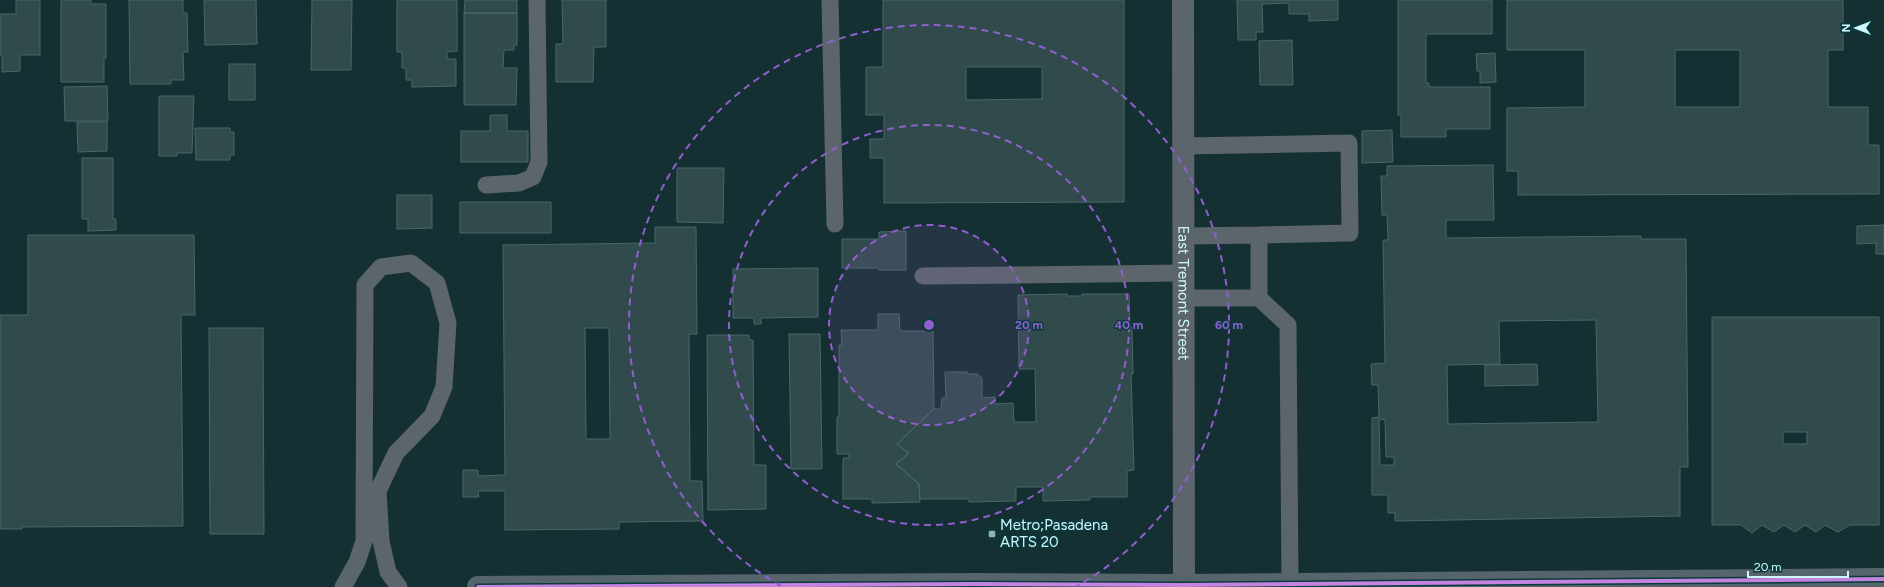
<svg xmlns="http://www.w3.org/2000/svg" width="1884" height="587" viewBox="0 0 1884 587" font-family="Figtree,sans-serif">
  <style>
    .building { fill: #314b4d; stroke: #4a676a; fill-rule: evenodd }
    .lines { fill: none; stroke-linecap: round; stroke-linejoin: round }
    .service { stroke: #5b656b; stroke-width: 17 }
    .minor { stroke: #5b656b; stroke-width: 22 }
    .primary { stroke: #56656c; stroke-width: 22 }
    .bus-1-casing { stroke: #093a3e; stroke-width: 7 }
    .bus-1 { stroke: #c483df; stroke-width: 4 }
    .ring { fill: none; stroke: #905fce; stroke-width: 2; stroke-dasharray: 7 5 }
    .poi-dot { fill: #8eb1b5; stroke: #093a3e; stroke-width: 1.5 }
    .labels { text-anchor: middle; stroke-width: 3; stroke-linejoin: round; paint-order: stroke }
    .street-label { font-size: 15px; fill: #cff7fb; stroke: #093a3e }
    .poi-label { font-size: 15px; fill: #cff7fb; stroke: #093a3e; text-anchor: start }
    .centre { fill: #905fce; stroke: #093a3e; stroke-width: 2 }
    .ring-label { font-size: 12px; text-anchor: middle; font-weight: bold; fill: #905fce; stroke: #093a3e; stroke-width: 3; stroke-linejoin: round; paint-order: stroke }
  </style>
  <rect width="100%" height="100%" fill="#153032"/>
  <path class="building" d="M16,0H40V55H20V71L2,72V55H0V14H16Z
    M61,0H91V4H106V58H104V82H61Z
    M129,0H183V13H187L188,52H183L184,80H171V84H130Z
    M204,0H256L257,44L205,45Z
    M312,0H352L351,70H311Z
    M397,0H457V51L447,52V59H456V86L412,87V80H406V68H402V52H397Z
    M465,0H517V13H464Z
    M562,0H606V47H594L593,82H556V44H563Z
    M883,0H1124V202L884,203V158H870V139H884V115H866V67H883ZM966,67H1042V99L966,100Z
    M1237,0H1338V20L1309,21V14H1289V3L1262,4L1263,32H1256V40H1238Z
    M1398,0H1492V34H1426V83H1429V87H1490V129H1446V137H1401V115H1398Z
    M1507,0H1843V50H1828V107H1868V145H1879V194L1518,195V171H1507V108L1585,107V50H1507ZM1675,50H1740V107H1675Z
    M464,13H517V45H514V50H504L503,68H517L516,105H464Z
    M1292,40L1293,85H1260L1259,41Z
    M1495,53L1496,82L1480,83V71H1477L1476,54Z
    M229,64H255V100H229Z
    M107,86L108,121H65L64,87Z
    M159,96H194L192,153H177V156H159Z
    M490,115H507V131H528V162H461V131H490Z
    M77,122H107V151L78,152Z
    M195,128H230V132H234V155H230V160H196Z
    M1392,130L1393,162L1362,163V131Z
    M82,158H113V219H116V230L88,231V219H82Z
    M1493,165L1494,220H1446V238L1641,236V239H1686L1688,467H1680V516L1395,521V513H1388V495H1372V418L1379,417L1378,385H1372L1371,364L1385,363L1383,240H1388L1387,215H1382L1381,176H1387V166ZM1596,320L1598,422L1448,424L1447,365L1500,364L1499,321ZM1385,419L1386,457H1394V465H1380L1379,420Z
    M677,168H724L723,223L677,222Z
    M397,195H432V228L397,229Z
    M460,202H551V233H460Z
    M1884,225V254H1876V243L1857,244V226Z
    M655,227H696L697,334H689L690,481H702L703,521L619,522V529L505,530V491H478L479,497H463V470H478V476L505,475L503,245L655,243ZM585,328H609L610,439H586Z
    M906,231V270H879V268H842V239H879V232Z
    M28,235H194L195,315H181L183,526L22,527V529H0V315H28Z
    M818,268V317L761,318V324H754V318H733V269Z
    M1067,294V296H1082V294H1129L1130,327H1132L1133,374H1131L1134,470L1127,471V497H1090V500L1043,501V487H1016V501L969,502V499H920L919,484L896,464L909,453L897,444L934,409H941L942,398H946L945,372H967V374H977L982,378V398L995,397V404L1013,403L1014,422H1036L1035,369H1019L1018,295Z
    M878,314H899L900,331H933L934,409L897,444L909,453L896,464L919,484L920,502L872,503V499H843V458H849V454H837V417H839V345H842L841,330H878Z
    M1712,317H1879V525H1850L1838,532L1825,525L1816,532L1805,525L1795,532L1784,525L1774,532L1762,525L1752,533L1741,525H1712ZM1783,432H1807V444H1783Z
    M209,328H263L264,534H210Z
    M789,334H820L822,469H791Z
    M707,335H749V340H753L754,465H766V509L708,510Z
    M1537,364L1538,385L1485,386V365Z"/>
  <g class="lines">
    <path class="service" d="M830,0L835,224
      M1183,146L1349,143L1350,233L1259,235
      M486,185L519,183L533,177L539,162L537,0
      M1184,236L1259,235V298H1184
      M923,276L1184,273
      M1259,298L1288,325L1290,584
      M343,587L357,562L364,541L365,285L381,267L411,263L437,283L448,323L444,387L432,416L396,453L378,491L381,541L388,572L399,587"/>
    <path class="minor" id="s1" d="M1183,0L1184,585"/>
    <path class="primary" d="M478,587L975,584L1184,585L1884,579"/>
    <defs>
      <path id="bus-1" d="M478,587L975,584L1184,585L1884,579"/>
    </defs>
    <use href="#bus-1" class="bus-1-casing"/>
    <use href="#bus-1" class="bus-1"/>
  </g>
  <circle cx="929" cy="325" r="100" fill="#905fce" fill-opacity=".12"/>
  <g class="ring">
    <circle cx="929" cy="325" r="100"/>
    <circle cx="929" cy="325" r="200"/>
    <path d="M781 586A300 300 0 1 1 1077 586"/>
  </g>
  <rect class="poi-dot" x="988" y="530" width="8" height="8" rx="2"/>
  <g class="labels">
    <g class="street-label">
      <text dy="5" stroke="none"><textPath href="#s1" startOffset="293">East Tremont Street</textPath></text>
    </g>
    <g class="poi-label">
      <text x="1000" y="530">Metro;Pasadena<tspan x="1000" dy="17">ARTS 20</tspan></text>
    </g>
  </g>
  <circle cx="929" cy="325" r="6" class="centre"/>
  <g class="ring-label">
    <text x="1029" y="329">20 m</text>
    <text x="1129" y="329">40 m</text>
    <text x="1229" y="329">60 m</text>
  </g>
  <g transform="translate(1856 28) rotate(270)" stroke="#093a3e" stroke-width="3" paint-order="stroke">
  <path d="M0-3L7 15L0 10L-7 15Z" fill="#cff7fb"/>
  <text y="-6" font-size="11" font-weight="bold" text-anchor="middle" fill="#cff7fb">N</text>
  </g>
  <path d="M1748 571v6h100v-6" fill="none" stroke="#cff7fb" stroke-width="2"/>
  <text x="1754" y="571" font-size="12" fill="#cff7fb" stroke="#093a3e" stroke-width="3" paint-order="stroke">20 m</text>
</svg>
